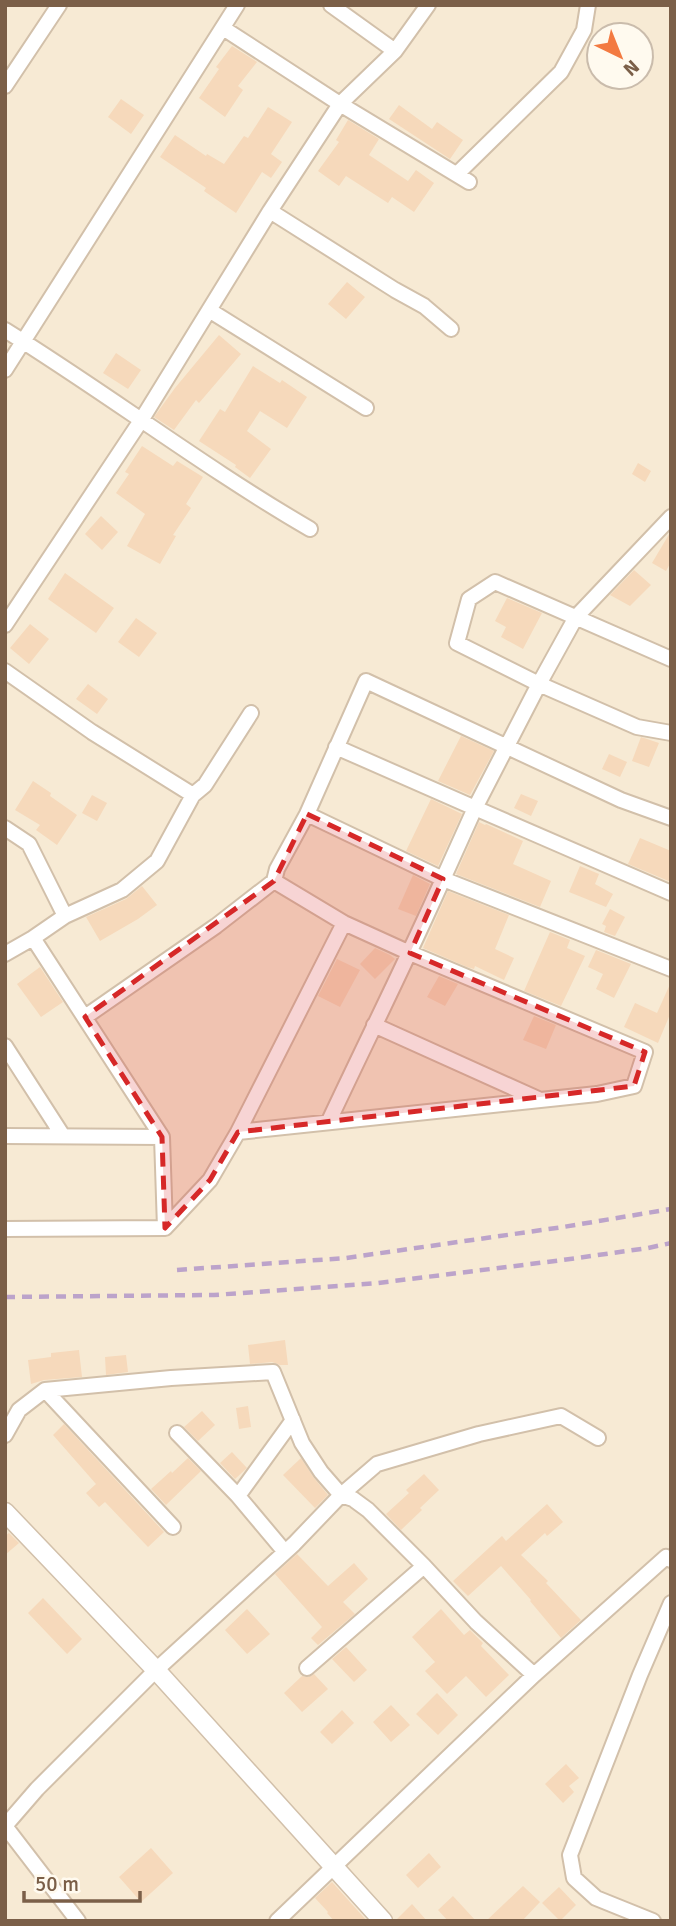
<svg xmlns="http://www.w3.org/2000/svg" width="676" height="1926" viewBox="0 0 676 1926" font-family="Signika,sans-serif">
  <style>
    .residential { fill: #f7ead4; fill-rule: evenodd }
    .building { fill: #f6d9bb }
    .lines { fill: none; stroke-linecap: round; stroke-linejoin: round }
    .minor-casing { stroke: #d2c0aa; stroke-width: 18 }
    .tertiary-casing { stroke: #d2c0aa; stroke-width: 21 }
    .minor { stroke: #fff; stroke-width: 14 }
    .tertiary { stroke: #fff; stroke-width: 18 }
    .rail { stroke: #bca3ca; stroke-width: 4.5; stroke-dasharray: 10 7; stroke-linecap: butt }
    .marked { fill: #d62828; fill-opacity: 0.2; stroke: #d62828; stroke-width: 5; stroke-dasharray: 14 9; stroke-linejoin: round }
  </style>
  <rect width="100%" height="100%" fill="#fef7e6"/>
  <path class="residential" d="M5,5H671V1921H5ZM599,35H641V77H599Z"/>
  <path class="building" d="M232,46L257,62L238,86L243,90L225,117L199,98L219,69L216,67Z
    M121,99L144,115L131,134L108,117Z
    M399,105L432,129L437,122L463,140L450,159L389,119Z
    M268,107L292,122L271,154L282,162L271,178L262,172L236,213L204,191L206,188L160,157L175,135L206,156L207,154L224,164L244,136L248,138Z
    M348,120L379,139L369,155L408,181L416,170L434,183L414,212L392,197L388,203L346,176L339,186L318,171L339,142L336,140Z
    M347,282L365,297L346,319L328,304Z
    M219,335L241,354L199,403L196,400L174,430L154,417L175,388Z
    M116,353L141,370L128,389L103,373Z
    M253,366L280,383L282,380L307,397L287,428L260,411L247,431L271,449L250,478L235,467L236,465L199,441L220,409L225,412Z
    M142,446L173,466L177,461L203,477L186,504L191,508L173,535L176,536L160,564L127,546L145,514L116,493L129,474L125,472Z
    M638,463L651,471L645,482L632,474Z
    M101,516L118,532L102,550L85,534Z
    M671,531V562L666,571L652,563Z
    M634,570L651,585L630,606L610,595Z
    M65,573L114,608L96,633L48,599Z
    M507,598L542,613L523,649L501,637L506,627L495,621Z
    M136,618L157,633L139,657L118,642Z
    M30,624L49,639L29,664L10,648Z
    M88,684L108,699L97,714L76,699Z
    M461,736L494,751L470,795L438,781Z
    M641,737L659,743L649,767L632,761Z
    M609,754L627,762L620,777L602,769Z
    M33,781L51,793L50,796L77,815L57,845L36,830L40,825L15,810Z
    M521,794L538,801L531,816L514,808Z
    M92,795L107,803L97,821L82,813Z
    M431,799L462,814L438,866L406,851Z
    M479,822L485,825L486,824L523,841L513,864L551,881L540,907L456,874Z
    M640,838L671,851V882L628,864Z
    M580,866L599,874L595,884L613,894L606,907L569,892Z
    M413,875L430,884L416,916L398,909Z
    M142,886L157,905L138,919L100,941L86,917L126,899Z
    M448,891L509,915L495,949L514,958L504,980L475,966L474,969L467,967L423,948Z
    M610,909L625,917L615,936L604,932L606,926L602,924Z
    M550,932L570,940L567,948L585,956L561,1006L524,991Z
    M375,948L390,955L395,959L375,979L360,964Z
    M596,950L631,964L614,998L596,989L603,974L588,967Z
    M337,959L360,970L340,1007L318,996Z
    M40,967L63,1002L41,1017L17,984Z
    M439,976L458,984L445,1006L427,997Z
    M671,982V1012L658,1043L624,1027L635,1003L657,1013Z
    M534,1016L556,1025L546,1049L523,1040Z
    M285,1340L288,1365H280L272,1362L250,1364L248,1345Z
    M79,1350L82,1377L44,1380L31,1384L28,1360L51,1357V1353Z
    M126,1355L128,1372L106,1375L105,1357Z
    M248,1406L251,1427L239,1429L236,1408Z
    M202,1411L215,1425L198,1441L184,1427Z
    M64,1424L164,1532L148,1547L105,1502L99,1507L86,1493L96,1484L53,1435Z
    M232,1452L247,1468L235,1479L220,1463Z
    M188,1458L201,1471L166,1505L151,1489L171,1471L172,1473Z
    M301,1458L314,1478L328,1495L315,1508L283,1475Z
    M424,1474L439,1490L420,1508L422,1510L401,1530L386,1514L409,1493L406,1490Z
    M547,1504L563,1522L547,1536L545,1533L521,1555L548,1581L546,1583L581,1620L561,1638L530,1601L531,1600L501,1566L468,1596L453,1581L502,1536L506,1541Z
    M9,1533L19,1543L5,1555V1536Z
    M297,1554L328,1586L354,1563L368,1579L343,1602L355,1614L318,1645L311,1638L322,1627L275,1574Z
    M43,1598L82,1639L67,1654L28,1613Z
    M247,1609L270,1634L247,1654L225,1630Z
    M441,1609L464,1635L470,1630L483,1643L481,1646L509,1675L486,1697L466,1676L447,1694L425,1671L435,1662L412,1637Z
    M346,1647L367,1670L354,1682L332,1659Z
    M314,1674L328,1689L302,1712L284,1693L302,1676L308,1677Z
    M437,1693L458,1715L438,1735L416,1714Z
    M391,1705L410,1725L391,1742L373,1722Z
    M342,1710L354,1723L332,1744L320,1732Z
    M566,1764L579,1778L569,1786L574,1792L563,1803L545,1784Z
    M151,1848L173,1873L141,1902L119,1877Z
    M429,1853L441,1867L418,1888L406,1875Z
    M332,1882L367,1921H334L327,1913L328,1912L315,1898Z
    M523,1886L540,1902L522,1921H486Z
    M559,1887L576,1905L560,1921L542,1903Z
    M453,1896L476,1921H448L438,1910Z
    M412,1904L427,1921H395Z"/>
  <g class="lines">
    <defs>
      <path id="minor" d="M331,5L395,51
        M223,28L340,104L395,51L428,5
        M5,86L59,5
        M457,174L561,72L584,30L588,5
        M270,211L395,290L424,306L451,329
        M209,310L366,408
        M5,330C108,394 205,468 310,529
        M5,370L237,5
        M671,517L576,617L539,684L475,808L671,893
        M5,625L142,419L270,211L340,104L469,182
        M671,659L495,582L469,599L457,643L539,684L637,727L671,733
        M5,671L92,732L193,795
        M307,814L443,879L475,808L336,747
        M5,828L29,844L65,916
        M33,938L162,1137L165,1228
        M5,954L33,938L65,916L122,890L157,861L193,795L205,785L251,713
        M85,1017L216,926L274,881
        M374,1025L538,1099
        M5,1046L63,1136
        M329,1121C367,1040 407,960 443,879L671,969
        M238,1132L344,923
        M5,1136L162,1137
        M5,1229L165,1228L210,1180L238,1132L597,1094L634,1086L645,1052L410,953L344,923L274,881L277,869L307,814L366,681L621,800L671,818
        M45,1390L173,1527
        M177,1433L238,1496L285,1552
        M5,1435L19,1410L45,1390L171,1378L273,1372L302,1443L321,1472L341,1495L353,1499L368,1510L424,1566L476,1622L534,1675
        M238,1496L293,1420
        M307,1668L424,1566
        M5,1826L37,1789L156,1670L294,1544L341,1495L377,1464L479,1434L561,1416L598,1438
        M5,1826L78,1921
        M277,1921L534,1675L666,1557L671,1560
        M653,1921L596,1898L574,1878L570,1855L640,1675L671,1603"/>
      <path id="tertiary" d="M5,1512L156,1670L383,1921"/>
    </defs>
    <use href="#minor" class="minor-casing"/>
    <use href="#tertiary" class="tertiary-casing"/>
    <use href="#minor" class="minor"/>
    <use href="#tertiary" class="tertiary"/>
    <path class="rail" d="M177,1270L346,1258L563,1227L671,1209
      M5,1297L214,1295L378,1283L563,1260L648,1248L671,1243"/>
  </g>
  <path class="marked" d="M307,814L443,879L410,953L645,1052L634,1086L238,1132L210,1180L165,1228L162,1137L85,1017L274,881Z"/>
  <rect width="676" height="1926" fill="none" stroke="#7b5f48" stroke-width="14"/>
  <g transform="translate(620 56) rotate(137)"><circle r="33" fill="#fffaef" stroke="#cabcac" stroke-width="2"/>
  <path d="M0-5L12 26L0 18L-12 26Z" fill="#f37a41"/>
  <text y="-10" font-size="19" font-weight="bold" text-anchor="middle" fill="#7b5f48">N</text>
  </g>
  <path d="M24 1891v10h116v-10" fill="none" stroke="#7b5f48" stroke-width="3.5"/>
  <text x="35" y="1891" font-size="21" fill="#7b5f48" stroke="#fffaef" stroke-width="5" paint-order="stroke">50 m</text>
</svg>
